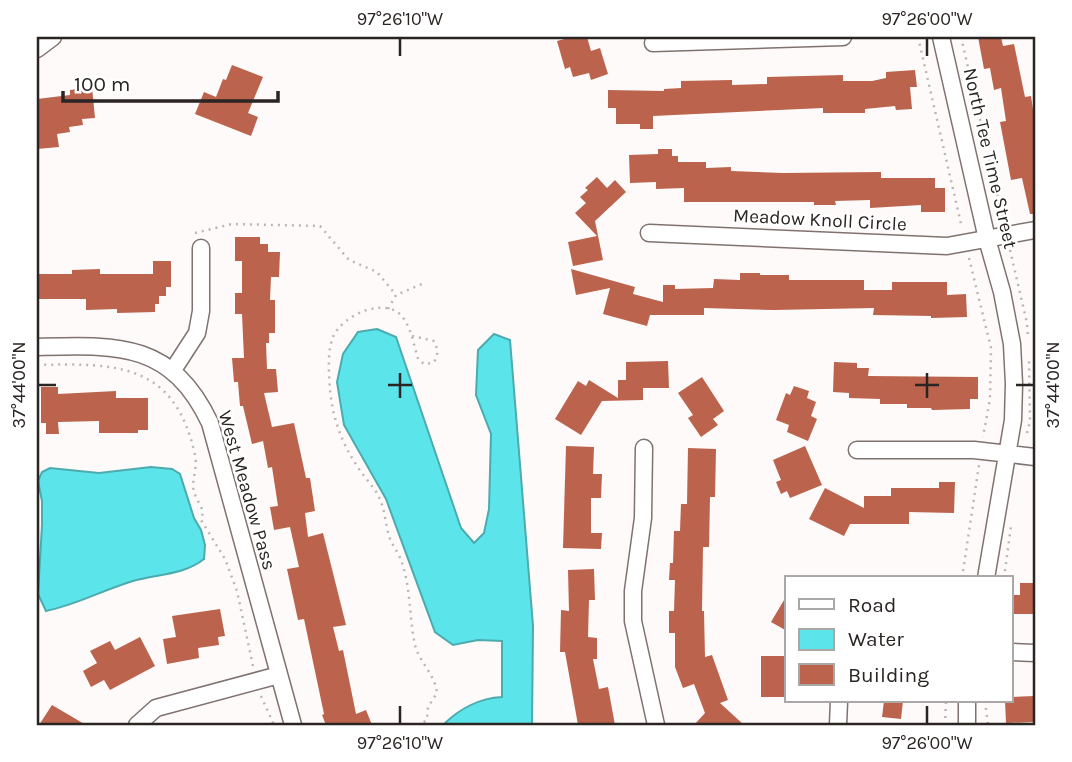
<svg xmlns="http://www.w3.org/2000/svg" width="1072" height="762" viewBox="0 0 1072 762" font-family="Karla,sans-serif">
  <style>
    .water { fill: #5be5ea; stroke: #4cabae; stroke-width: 2 }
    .building { fill: #bb634c }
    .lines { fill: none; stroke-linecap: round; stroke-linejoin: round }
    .minor-casing { stroke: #80736f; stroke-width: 19 }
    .path { stroke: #bab6b5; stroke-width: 2.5; stroke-dasharray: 2 5; stroke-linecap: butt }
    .minor { stroke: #fff; stroke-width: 16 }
    .ticks { fill: none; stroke: #2a2523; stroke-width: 2.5 }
    .labels { text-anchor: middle; stroke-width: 5; stroke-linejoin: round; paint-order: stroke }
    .street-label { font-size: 19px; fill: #2a2523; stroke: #fff }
    .neatline { fill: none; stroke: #2a2523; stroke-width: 2.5 }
    .ticks-label { font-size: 18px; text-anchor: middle; fill: #2a2523 }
  </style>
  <rect width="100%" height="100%" fill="#fdfaf9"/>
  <path class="water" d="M377,329L396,337L461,528L474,543L484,533L489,509L491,434L476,395L478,350L494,334L510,340L533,626L532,725H443C459,709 480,698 502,697V641L478,640L453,645L435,632L386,499L344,425L337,382L343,354L358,332Z
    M151,467L172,469L180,474L194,518L201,530L205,545L204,559C184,575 158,574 133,581C103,590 76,605 46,611L38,594L42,525V501L38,481L42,472L50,468L99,473Z"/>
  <path class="building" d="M572,37H587L591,51L600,48L608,74L591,80L589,73L573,77L570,67L565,69L557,41Z
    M978,37H1001L1003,46L1014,44L1025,97L1031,96L1035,123V214H1030L1022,178L1011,180L1000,122L1006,121L1001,88L994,90L990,68L984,69Z
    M232,65L263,77L248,113L258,117L251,136L195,114L204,92L216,97L223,79L226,80Z
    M915,70L917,87H910L912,109L896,110L895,106L865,109V113H823V108L653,116V129H640V124H616V108H608V90L664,91V89L681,88V81L732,80V85L767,84V77L843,75V81H872L886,78V72Z
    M92,87L95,118L82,119L83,125L69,127L70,132L57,134L59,147L37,149V136L39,135L37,99L70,95V90Z
    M658,149H672V156H678V162H706V168L731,167V171L783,173L881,172V178H935V188H945V212H921V205L870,208V200L835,201L836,205H814V202H684V188L656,189V182L630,183L629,155L658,154Z
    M597,177L607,188L615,180L626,192L595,221L603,260L573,266L568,242L597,236L575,213L586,203L580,197L588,190L585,188Z
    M235,237H260V244H268V252H280L279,277H271L270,300H275V333H269V343H266L267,369H276L278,392L264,393L272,427L294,423L306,478H310L315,511L305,513L308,537L323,533L346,625L333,627L339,651L343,650L356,714L366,710L372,725H326L322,715L324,714L304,619L298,620L287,569L299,567L290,527L274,530L270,507L278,506L272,467L268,468L263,441L252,444L243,406H240L238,382H234L232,358H244L242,314H235V293H242V261H235Z
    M153,261H171V287H166V296H159V304H155V312L117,313V309L86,310V299H37V274H72V270L100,269V274H153Z
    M571,269L635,287L633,294L663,302V285H675V289L713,288L714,279L740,280V273H760V275H789V280H864V290H892V282H947V295L966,294L967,317L931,318V316L873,315L874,308L774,310L704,308V315H650L647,326L603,314L610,288L576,295Z
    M668,361L669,388H643V400L602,401L581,435L555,419L578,381L586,386L589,380L618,398V380H626V362Z
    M834,362L857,363V368H869L868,376L978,377V399H970V409L932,410L931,408H907V404H880V399L849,398V393L833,392Z
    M702,377L724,411L713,419L718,425L701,437L688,418L693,415L678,393Z
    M794,386L809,391L807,398L816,402L811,416L817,419L808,441L787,432L789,425L776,420L786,393L790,395Z
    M41,387H58V394L116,391V398H148V430H138V433H99V421L58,422L59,434H46V423H41Z
    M566,446L594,447L593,474H602L601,498H591V533H602L601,549L563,548Z
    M805,446L822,485L790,498L787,491L781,494L776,482L781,480L773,460Z
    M688,448L716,449L715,497H710L709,547H703L702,611H704L705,657L712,655L728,700L720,703L744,725H694L705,713L694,684L683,688L675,667V633H669V611H674L675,580H669L670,563H673L674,531H680L681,504H687Z
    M939,482H955L954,513L909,512V524H850L844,536L809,519L825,488L864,508V496H891V488H939Z
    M594,569L595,600H589L588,637L597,638V659H593L599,689L608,687L615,725H578L565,652H560L561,610L569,611L568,570Z
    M1020,583H1035V614H1011V595H1020Z
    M787,595V631L771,622Z
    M220,609L225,636L218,637L219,645L198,648L199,658L167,664L163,639L176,637L172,616Z
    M140,637L155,666L110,690L104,680L91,687L83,671L97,663L90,651L110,641L115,650Z
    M761,656H787V697H761Z
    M1035,696V722L1006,723L1005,701H1011V697Z
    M884,701H903L901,719L882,717Z
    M52,705L86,725H39Z"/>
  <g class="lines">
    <defs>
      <path id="minor" d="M941,37L987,239L1002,292L1012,344L1014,384L1013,420L986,578
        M653,43L843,37
        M37,49L53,37
        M649,233L947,246L1035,230
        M37,347C117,345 171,341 210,423L293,725
        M173,370L197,333L201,311V248
        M644,448L643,518L633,591V621L656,725
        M857,450H974L1035,457
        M1011,652L1035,653
        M137,725L156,708L279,675
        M838,725L839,701
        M967,725V701"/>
    </defs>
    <use href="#minor" class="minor-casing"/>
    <path class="path" d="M918,37L962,228
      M961,37L1003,219
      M195,233L232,224L320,226L349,260L377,272L396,295
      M1010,250L1027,323L1028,339
      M969,258L991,348L990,399L983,437
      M388,309L396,295L422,284
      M412,336L434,341C438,349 439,356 433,363L424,364L418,359C414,346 412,331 404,319C388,294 342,315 333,337C327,352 329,373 330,390C333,420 342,444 359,469C365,478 373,486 378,495C385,508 385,523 389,536C392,545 398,552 401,560C411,587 409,617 415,645C419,662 435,674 437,693L428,707L427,719L421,725
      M37,365C117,363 175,363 195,455C198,467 191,481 194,492C196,499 201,505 203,512L201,520L225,559L237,591L253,666
      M1027,433L1030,422L1029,360
      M962,578L979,465
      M1004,578L1011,526
      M261,696L274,725
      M985,701L988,725
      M945,725L946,701"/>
    <use href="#minor" class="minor"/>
  </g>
  <path class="ticks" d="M400,38V56M927,38V56M400,373V398M927,373V398M38,385H56M388,385H412M915,385H939M1016,385H1034M400,706V724M927,706V724"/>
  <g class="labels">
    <g class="street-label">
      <text transform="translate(991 158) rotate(77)" y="7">North Tee Time Street</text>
      <text transform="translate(820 219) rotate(3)" y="7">Meadow Knoll Circle</text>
      <text transform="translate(248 490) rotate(74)" y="7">West Meadow Pass</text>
    </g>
  </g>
  <rect width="1072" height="762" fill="none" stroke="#ffffff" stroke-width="77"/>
  <rect x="785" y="576" width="228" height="126" fill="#ffffff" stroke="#aaa8a7" stroke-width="2"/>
  <rect x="799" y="599" width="35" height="10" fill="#ffffff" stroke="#aaa8a7" stroke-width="2"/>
  <text x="848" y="612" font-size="21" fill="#2a2523">Road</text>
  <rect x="799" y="629" width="35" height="21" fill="#5be5ea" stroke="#aaa8a7" stroke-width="2"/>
  <text x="848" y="646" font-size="21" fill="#2a2523">Water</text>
  <rect x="799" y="664" width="35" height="21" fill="#bb634c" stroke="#aaa8a7" stroke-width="2"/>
  <text x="848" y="682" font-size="21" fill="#2a2523">Building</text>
  <path d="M63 91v10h215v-10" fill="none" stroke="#2a2523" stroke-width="3.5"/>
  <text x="74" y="91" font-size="21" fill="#2a2523" stroke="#ffffff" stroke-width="5" paint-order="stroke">100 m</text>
  <rect x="38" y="38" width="996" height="686" class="neatline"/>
  <g class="ticks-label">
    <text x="400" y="25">97°26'10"W</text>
    <text x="927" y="25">97°26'00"W</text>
    <text transform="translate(19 385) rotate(-90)" y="6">37°44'00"N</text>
    <text transform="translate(1053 385) rotate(-90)" y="6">37°44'00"N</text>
    <text x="400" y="749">97°26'10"W</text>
    <text x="927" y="749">97°26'00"W</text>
  </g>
</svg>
